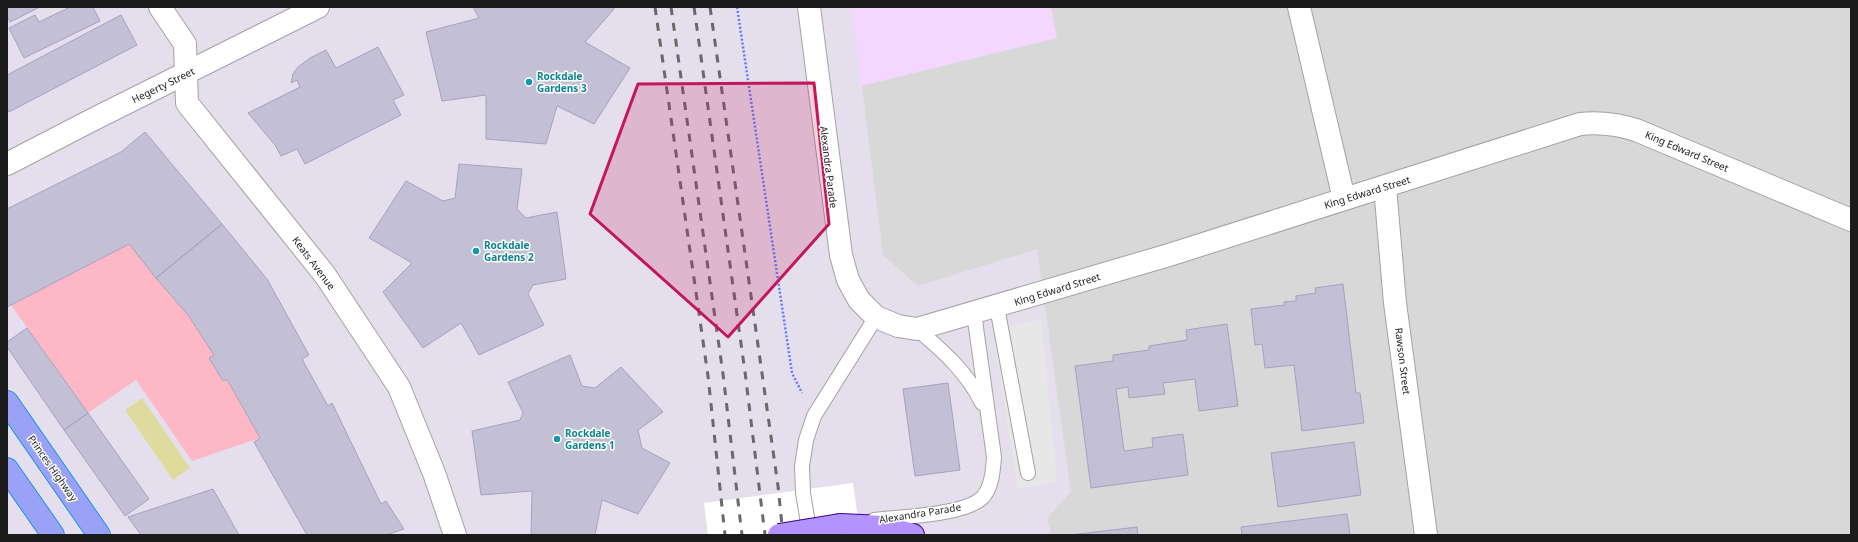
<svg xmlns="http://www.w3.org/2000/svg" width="1858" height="542" viewBox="0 0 1858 542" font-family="'Noto Sans',sans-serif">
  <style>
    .residential { fill: #d8d8d9 }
    .education { fill: #f4d7ff }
    .park { fill: #fdb7c5 }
    .parking { fill: #e7e7e7 }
    .water { fill: #dfdb9c }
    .pier { fill: #fff }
    .building { fill: #c3bfd4; stroke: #a6a1c0 }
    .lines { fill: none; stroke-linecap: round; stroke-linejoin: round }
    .service-casing { stroke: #a2a2a2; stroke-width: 16 }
    .minor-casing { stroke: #a2a2a2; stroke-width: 24 }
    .primary-casing { stroke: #380092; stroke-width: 24 }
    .trunk-casing { stroke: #1895e0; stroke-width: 24 }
    .path { stroke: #5f7bff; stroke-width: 2.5; stroke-dasharray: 2 2; stroke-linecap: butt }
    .service { stroke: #fff; stroke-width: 14 }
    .minor { stroke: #fff; stroke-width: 22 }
    .primary { stroke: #b293ff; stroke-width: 22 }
    .trunk { stroke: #99a2f6; stroke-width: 22 }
    .rail { stroke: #696969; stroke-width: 3; stroke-dasharray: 8 8; stroke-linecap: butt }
    .primary-bridge-casing { stroke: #380092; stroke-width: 24; stroke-linecap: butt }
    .primary-bridge { stroke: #b293ff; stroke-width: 22 }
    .marked { fill: #c2185b; fill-opacity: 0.2; stroke: #c2185b; stroke-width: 3; stroke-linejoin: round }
    .culture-dot { fill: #0f9aa8; stroke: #fff; stroke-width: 1.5 }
    .labels { text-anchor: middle; stroke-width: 3; stroke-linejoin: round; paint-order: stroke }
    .culture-label { font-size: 10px; font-weight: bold; fill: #0d838f; stroke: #fff; text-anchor: start }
    .street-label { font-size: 10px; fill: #1b1b1b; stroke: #fff }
  </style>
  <rect width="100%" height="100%" fill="#e5dfed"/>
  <path class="residential" d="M852,7H1851V535H1051L1047,518L1071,492L1037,249L918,286L883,255Z"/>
  <path class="education" d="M852,7H1051L1057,38L861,86Z"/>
  <path class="park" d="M129,244L188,315L214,355L209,358L223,381L227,379L260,438L192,461L136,380L88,413L11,305Z"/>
  <path class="parking" d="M1041,319L1057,482L1018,489L993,331Z"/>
  <path class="water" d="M142,398L190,468L173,480L125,410Z"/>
  <path class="pier" d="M853,483L860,535H708L704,503Z"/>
  <path class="building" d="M7,7H40L10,22L7,16Z
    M70,7H93L100,21L24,58L9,28L35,15L39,22Z
    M473,7H612L614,9L585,42L630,68L594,124L557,106L546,144L486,139V95L442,101L426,32L479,18Z
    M121,15L137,45L9,112L7,107V75Z
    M378,47L404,95L393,100L401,115L305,164L297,149L281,156L275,145L248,113L300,87L297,80L291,83L293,74L298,67L310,58L326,50L336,68Z
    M145,132L222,224L156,278L129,244L7,307V209L121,152Z
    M459,164L522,169L517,209L526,218L557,212L566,279L533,285L528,294L544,325L479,355L461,323L423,348L383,292L412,263L369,238L406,181L443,201L455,198Z
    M222,224L267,279L309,355L302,359L328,406L332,403L381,504L386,501L404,529L386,535H307L254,442L260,438L227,379L223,381L209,358L214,355L188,315L156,278Z
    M1343,284L1356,393H1360L1364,423L1302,431L1294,365L1265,368L1262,344L1255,345L1251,309L1285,305L1284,302L1296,301V296L1316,293L1315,288Z
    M1227,324L1238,406L1199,411L1195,379L1163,383L1165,394L1129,398L1128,387L1116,389L1124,451L1153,447L1152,438L1183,434L1188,475L1091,488L1075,366L1113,361V355L1149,350V346L1187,340L1186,330Z
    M27,328L88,413L64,430L7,347V342Z
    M570,355L582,386L595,388L621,367L663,412L638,430L642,448L670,463L638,514L602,500L595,535H531L532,491L481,495L472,431L520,420L523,413L508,382Z
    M948,383L960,470L915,476L903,389Z
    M88,413L149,499L125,516L64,430Z
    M1354,442L1361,495L1278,507L1271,453Z
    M213,489L239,535H141L128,517Z
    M1347,514L1350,535H1242L1241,527Z
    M1137,527L1138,535H1071Z"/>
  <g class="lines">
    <defs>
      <path id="service" d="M997,307L1028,473
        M917,329C943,351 967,372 982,403
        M874,520C899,517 964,515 982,498C992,488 993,470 994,457L974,313
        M810,535L803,493L802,466L806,440L814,416L876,317"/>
      <path id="minor" d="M160,7L185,44L187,103L325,275L399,387L434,473L455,535
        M809,7L841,255L848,280L859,300L876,317L898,326L917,329L1169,255L1580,124C1600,122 1617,124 1636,130L1851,220
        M1299,7L1344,199
        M7,164L94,119L318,7
        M1385,187L1395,303L1426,535"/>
      <path id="primary" d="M840,525L884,527L913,535"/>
      <path id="trunk" d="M7,402L99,535
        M7,469L53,535"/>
    </defs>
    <use href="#service" class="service-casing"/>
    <use href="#minor" class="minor-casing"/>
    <use href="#primary" class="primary-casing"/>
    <use href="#trunk" class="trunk-casing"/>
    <path class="path" d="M737,7L792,373L802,393"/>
    <use href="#service" class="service"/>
    <use href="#minor" class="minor"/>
    <use href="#primary" class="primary"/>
    <use href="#trunk" class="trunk"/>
    <path class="rail" d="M655,7L708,376L725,535
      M671,7L723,374L742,535
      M694,7L745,372L765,535
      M710,7L778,486L783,535"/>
    <defs>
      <path id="primary-bridge" d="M779,535L840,525"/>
    </defs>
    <use href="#primary-bridge" class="primary-bridge-casing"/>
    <use href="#primary-bridge" class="primary-bridge"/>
  </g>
  <path class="marked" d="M814,83L829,224L728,337L590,214L638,84Z"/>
  <g class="culture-dot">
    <circle cx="529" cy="82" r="4"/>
    <circle cx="476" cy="251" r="4"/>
    <circle cx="557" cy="439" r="4"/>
  </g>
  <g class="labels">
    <g class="culture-label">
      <text x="537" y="80">Rockdale<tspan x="537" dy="12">Gardens 3</tspan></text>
      <text x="484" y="249">Rockdale<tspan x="484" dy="12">Gardens 2</tspan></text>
      <text x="565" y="437">Rockdale<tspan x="565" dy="12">Gardens 1</tspan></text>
    </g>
    <g class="street-label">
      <text transform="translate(163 85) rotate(-26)" y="4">Hegerty Street</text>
      <text transform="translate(1687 151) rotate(23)" y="4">King Edward Street</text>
      <text transform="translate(829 167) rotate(83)" y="4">Alexandra Parade</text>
      <text transform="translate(1367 192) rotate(-17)" y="4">King Edward Street</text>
      <text transform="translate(314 263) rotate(53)" y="4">Keats Avenue</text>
      <text transform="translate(1057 289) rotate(-17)" y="4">King Edward Street</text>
      <text transform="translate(1403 361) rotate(83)" y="4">Rawson Street</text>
      <text transform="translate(53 468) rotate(55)" y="4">Princes Highway</text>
      <text transform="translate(920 513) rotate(-9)" y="4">Alexandra Parade</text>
    </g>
  </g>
  <rect width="1858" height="542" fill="none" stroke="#1b1b1b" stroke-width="16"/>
</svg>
